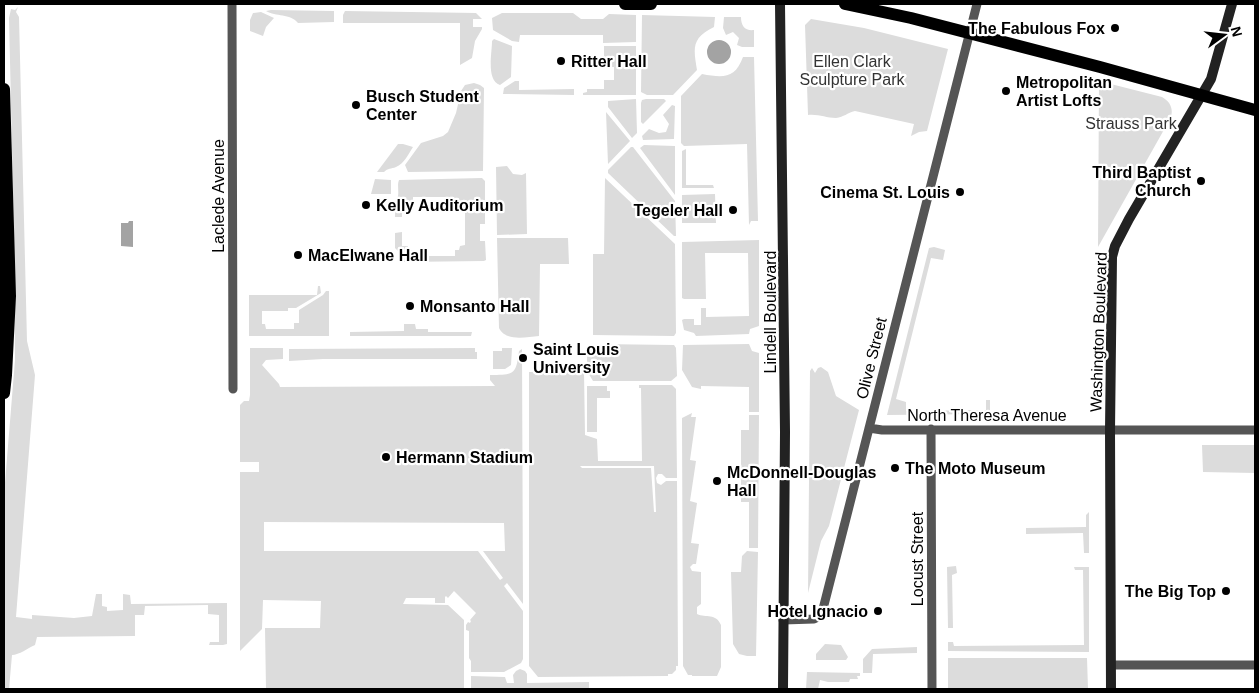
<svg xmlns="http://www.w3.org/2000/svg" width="1259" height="693" viewBox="0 0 1259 693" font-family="Helvetica,sans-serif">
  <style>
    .green { fill: #dcdcdc; fill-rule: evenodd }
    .water { fill: #a3a3a3 }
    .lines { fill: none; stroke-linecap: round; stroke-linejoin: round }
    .minor { stroke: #555; stroke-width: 9 }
    .secondary { stroke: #222; stroke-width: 10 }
    .primary { stroke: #000; stroke-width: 12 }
    .poi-dot { fill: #000; stroke: #fff; stroke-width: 2 }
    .labels { text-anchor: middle; stroke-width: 4.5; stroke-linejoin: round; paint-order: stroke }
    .poi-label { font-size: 16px; font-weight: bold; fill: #000; stroke: #fff; text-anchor: start }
    .park-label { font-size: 16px; fill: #333; stroke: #fff }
    .street-label { font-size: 16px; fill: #000; stroke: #fff }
  </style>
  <rect width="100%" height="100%" fill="#fff"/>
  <path class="green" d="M18,7L16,12L19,17L27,341L35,375L16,617L32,619V615L74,618L92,616L96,594H102V606L107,607V611L123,610V594L130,595L131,604L227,603V644L223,645H209L210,642H219V615L208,614V605L145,606L144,615H135V636L37,637L35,645C28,648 19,655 12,655L9,689H4V495L15,360L14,235L9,18L11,9L15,10Z
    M271,10L334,11V22L298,23C290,13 276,17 266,11Z
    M345,11L476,13L482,19H473V27H482V29L475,41L472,58L460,65V23H343V15Z
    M261,12L274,18L266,27L263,36L250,31V20L253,13Z
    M502,13H573L581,19H603L609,14L636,15V42L603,43V35H520L519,42L512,41L493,30L492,18Z
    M642,15L715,17L714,27C692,38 693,47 697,70L673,95H647L641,92Z
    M724,17H741C741,26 745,31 754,30V47H742L737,45L739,38L733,32L726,35L723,28Z
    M811,19L864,28L948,49L927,131L919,132L911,136L914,124L855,111C847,113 844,117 836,118C826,118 819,114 808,115L805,25Z
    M494,39L512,46L511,77L500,85C486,80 492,54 492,41Z
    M604,46H636V95H583V93L587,92V89H604V80H614V67H604Z
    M743,57H754L758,221H751L749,225L747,144L684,146L681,143V96L702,74C723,78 735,79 743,57Z
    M515,81H519V90L574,89V95L503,94L504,88Z
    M1099,81L1162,97C1171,102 1174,110 1170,119L1098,247Z
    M474,83L480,85L484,88L483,171L408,172L405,165L421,143L443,136L448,132L456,113L461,91L465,85Z
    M636,99L637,133L632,138L608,107V101Z
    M646,99H664L666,101L643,124L641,122V103L642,100Z
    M672,105L675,106L674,139L643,140L642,136L649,129L659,133L666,132L669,124L663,115Z
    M606,112L630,141L608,164Z
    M398,144H403L413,147C409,153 404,164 396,167C391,169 388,168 384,172H377Z
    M644,145L675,146V195L640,148Z
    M631,147H633L675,201L676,236H674L608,173V170Z
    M686,149V185H713L714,188H682V151Z
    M507,166L513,174L522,175L526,173L527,234L497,235L496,167Z
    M482,178L485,181V224H480V241H485L486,260L484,261L402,262L399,259V252L395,248V233L402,232V246H408V250H413V256H455V250H459L460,246L465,245V206H459V203H454V197H413V203H408V207L402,208V217H395C395,208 396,204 398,196C399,191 397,185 399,180Z
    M605,178L675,244L676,333L674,336L593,335V254H604Z
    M375,179L391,180V194H371Z
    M715,194L716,223H682V195Z
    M497,238H568L569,264H540L539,336C526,337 506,342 499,328Z
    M759,240V326L750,329L749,334L696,336L694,333L684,330L682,320L684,319H694V325H701V308H706V317L749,316L748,253H705L706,299H684L682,298V242Z
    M934,247L945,250L943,260L931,258L896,399L906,402V411L986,410V400H990V414L887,415L929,248Z
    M318,286H320L321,293L296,308H288V311H262V324H265L266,329H294V323H299V310L323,295L326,291H329V336H249V295H317Z
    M404,324H415L416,329H428V332H472L471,336H350V332L404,331Z
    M597,344L674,345L676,348L677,376L671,381H593L587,371V353H597Z
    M749,344L752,351L759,353V412H749V387L701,386V389L692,387L682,370L683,345Z
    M250,348H283V359L266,360L262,365L279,384L280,387L495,386L490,380V375C514,375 516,375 519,351L522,349L523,604L507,583L504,586L523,611V659L521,663L504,672H471V661L469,658V631L466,630V625L468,622L470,623L471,621L470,620L476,613L454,591L448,598L446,596L445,597V603H435V598H406L403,604L448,605L464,620V689H266L265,628H320L321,601L263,600L262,629L240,651V472H259V462H240V405L244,401H249L250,395ZM264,522L504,523L505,551H483L503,578L500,580L478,551H264Z
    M475,348V352H477V359H323L289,361V349Z
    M502,348H512L511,365L505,369H493V351H502Z
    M821,367L828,372L836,396L859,410L829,526L821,541L808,593L810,371L812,368L815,373L818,368Z
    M529,372H584L585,435L597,439L598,461H642L641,388H639V385H672L676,389L677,478H666L662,474H658L656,478L657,483L661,485L666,481H677L678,666H676V670L672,674H668V676L538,677L529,666ZM580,466H654L656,512H654L651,468H582Z
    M587,386H607V391H610V398H597V432H587Z
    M692,413L691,417H696L690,460L696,461L690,501L697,503L691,543L699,544L696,564H693L690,567L692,571L701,572V604L697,607V614C706,618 716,613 721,625V667L717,676H692V675H688L683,666L682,425V418Z
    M749,415H759L758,548H749V502H741V430H749Z
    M1202,445H1255V473L1203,472Z
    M1089,512V553H1084L1083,533L1026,534V528L1086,527V515Z
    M747,551L758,552L756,656H747L739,654L733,644L731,572H741L742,556Z
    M956,566L957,573L952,575L953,628H948L947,567Z
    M1074,567H1089V652L948,651V642H953L954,646L1084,645L1083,570H1075Z
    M825,644L841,645L848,657L846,660H816V654Z
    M917,647V653L873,654L872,673H863V659L872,649Z
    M948,658H1087L1088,689H948Z
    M520,669L525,671L527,674V683L589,682V689H471V676L505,677L507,683H514L513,675L516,671Z
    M807,672L860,673V676H857L858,679H850L849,682H828L820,680L818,689H806Z"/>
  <path class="water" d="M707 52a12 12 0 1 1 24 0a12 12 0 1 1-24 0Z
    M129,221H133V247L121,246V223H128Z"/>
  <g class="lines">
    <path class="minor" d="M232,4L233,389
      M869,428L882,430H1255
      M931,429L932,689
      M783,620L814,619L818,617L823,609L977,4
      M1111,665H1255"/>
    <path class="secondary" d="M780,4L785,432L783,689
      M1111,689L1110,430L1112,257L1115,246L1129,219L1211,79L1232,4"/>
    <path class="primary" d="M625,4H651
      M845,4L911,18L1100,67L1255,110
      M4,89L10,296L6,375L4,393"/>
  </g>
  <g class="poi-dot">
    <circle cx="1115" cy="28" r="5"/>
    <circle cx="561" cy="61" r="5"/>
    <circle cx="1006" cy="91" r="5"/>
    <circle cx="356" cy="105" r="5"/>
    <circle cx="1201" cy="181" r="5"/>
    <circle cx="960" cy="192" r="5"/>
    <circle cx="366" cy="205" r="5"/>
    <circle cx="733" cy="210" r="5"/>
    <circle cx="298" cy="255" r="5"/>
    <circle cx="410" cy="306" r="5"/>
    <circle cx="523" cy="358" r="5"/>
    <circle cx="386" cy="457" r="5"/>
    <circle cx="895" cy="468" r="5"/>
    <circle cx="717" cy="481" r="5"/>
    <circle cx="1226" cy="591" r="5"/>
    <circle cx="878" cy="611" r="5"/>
  </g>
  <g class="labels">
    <g class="poi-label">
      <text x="1105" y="34" text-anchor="end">The Fabulous Fox</text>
      <text x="571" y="67">Ritter Hall</text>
      <text x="1016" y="88">Metropolitan<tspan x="1016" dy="18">Artist Lofts</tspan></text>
      <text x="366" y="102">Busch Student<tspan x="366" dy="18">Center</tspan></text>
      <text x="1191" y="178" text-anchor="end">Third Baptist<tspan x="1191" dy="18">Church</tspan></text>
      <text x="950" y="198" text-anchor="end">Cinema St. Louis</text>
      <text x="376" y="211">Kelly Auditorium</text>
      <text x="723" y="216" text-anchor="end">Tegeler Hall</text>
      <text x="308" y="261">MacElwane Hall</text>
      <text x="420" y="312">Monsanto Hall</text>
      <text x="533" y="355">Saint Louis<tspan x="533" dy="18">University</tspan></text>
      <text x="396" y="463">Hermann Stadium</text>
      <text x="905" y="474">The Moto Museum</text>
      <text x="727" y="478">McDonnell-Douglas<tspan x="727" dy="18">Hall</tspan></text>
      <text x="1216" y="597" text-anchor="end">The Big Top</text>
      <text x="868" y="617" text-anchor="end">Hotel Ignacio</text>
    </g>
    <g class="park-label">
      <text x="852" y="67">Ellen Clark<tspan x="852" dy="18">Sculpture Park</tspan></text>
      <text x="1131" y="129">Strauss Park</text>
    </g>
    <g class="street-label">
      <text transform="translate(218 196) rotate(-90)" y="6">Laclede Avenue</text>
      <text transform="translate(770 312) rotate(-90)" y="6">Lindell Boulevard</text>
      <text transform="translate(1098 332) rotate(-88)" y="6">Washington Boulevard</text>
      <text transform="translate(871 358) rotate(-76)" y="6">Olive Street</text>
      <text x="987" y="421">North Theresa Avenue</text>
      <text transform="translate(917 559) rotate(-90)" y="6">Locust Street</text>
    </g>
  </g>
  <rect width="1259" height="693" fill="none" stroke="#000000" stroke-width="10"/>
  <g transform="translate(1224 35) rotate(75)" stroke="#ffffff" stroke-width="4" paint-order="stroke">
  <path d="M0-4L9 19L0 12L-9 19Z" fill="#000000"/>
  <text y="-8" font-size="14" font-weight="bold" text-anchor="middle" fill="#000000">N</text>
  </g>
</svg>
